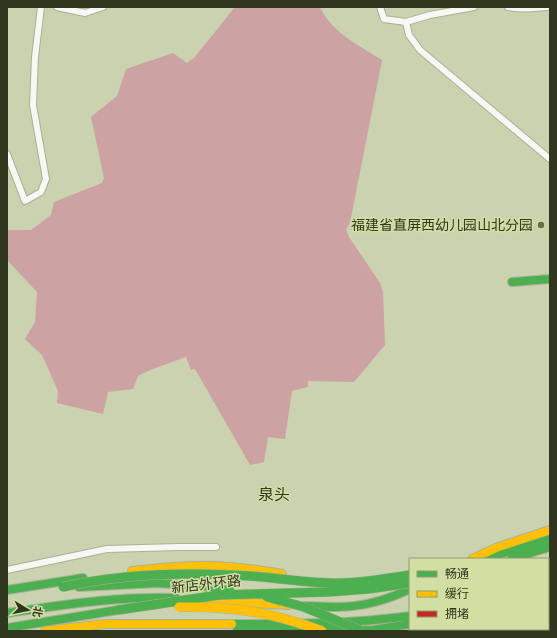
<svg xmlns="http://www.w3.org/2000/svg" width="557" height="638" viewBox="0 0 557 638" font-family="Barlow,'Noto Sans SC',sans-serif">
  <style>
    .forest { fill: #cda2a2 }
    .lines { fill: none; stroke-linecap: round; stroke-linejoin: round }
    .street-casing { stroke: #abb196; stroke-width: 8 }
    .fast-casing { stroke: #abb196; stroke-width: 10 }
    .slow-casing { stroke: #abb196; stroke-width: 10 }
    .jam-casing { stroke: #abb196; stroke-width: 10 }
    .street { stroke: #f7f8f3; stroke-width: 6 }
    .fast { stroke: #4caf50; stroke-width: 8 }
    .slow { stroke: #ffc107; stroke-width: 8 }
    .jam { stroke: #c62828; stroke-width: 8 }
    .fast-bridge-casing { stroke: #abb196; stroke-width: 10; stroke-linecap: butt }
    .slow-bridge-casing { stroke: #abb196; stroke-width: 10; stroke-linecap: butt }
    .fast-bridge { stroke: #4caf50; stroke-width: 9 }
    .slow-bridge { stroke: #ffc107; stroke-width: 9 }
    .poi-dot { fill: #676d51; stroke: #d1dfa3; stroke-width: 1.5 }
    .labels { text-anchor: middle; stroke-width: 3; stroke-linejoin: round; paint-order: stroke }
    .poi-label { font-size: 14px; fill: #31361e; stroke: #d1dfa3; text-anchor: end }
    .street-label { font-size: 14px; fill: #31361e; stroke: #d1dfa3 }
    .quarter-label { font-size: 16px; fill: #31361e; stroke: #d1dfa3 }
  </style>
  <rect width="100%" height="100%" fill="#cad2b0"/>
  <path class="forest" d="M235,7H320C331,32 360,46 382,60L350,223L346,229L349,237L380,283L383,292L385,345L354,382L308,381V387L292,391L285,439L268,437L264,462L250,465L195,369L191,370L186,357L150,370L138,376L133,389L108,392L103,414L57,403L58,391L42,355L25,339L35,322L37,292L7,260L8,242L7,230H31L51,215L54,202L102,183L104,178L91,117L117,96L126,69L173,53L187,63L194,58Z"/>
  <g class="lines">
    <defs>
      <path id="street" d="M57,7L85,13L103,7
        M380,7L384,19L406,22L430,15L474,7
        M508,7C520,10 534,8 547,7
        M406,22L409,35L420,50L550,159
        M7,154L25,201L41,192L46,179L33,105L35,57L41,7
        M7,570L107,549L179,547H216"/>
      <path id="fast" d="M512,282L550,279
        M484,559L550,539
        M511,559L550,547
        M548,584L550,582
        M79,587L158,583L212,587
        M7,590L83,578
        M305,606C316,606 326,607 337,607C362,607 387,600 410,589
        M7,613C63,605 119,596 176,598
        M232,624C291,624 351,624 410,616
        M7,628L118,610
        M512,629V631
        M237,631L373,630L410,624
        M431,631L433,629"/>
      <path id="slow" d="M472,559L496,548L550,530
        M548,568L550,565
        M132,571C159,568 187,565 215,566C237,567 260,570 282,574
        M206,600L288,605
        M45,631L105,624H232"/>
      <path id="jam" d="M524,629V631"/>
    </defs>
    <use href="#street" class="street-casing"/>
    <use href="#fast" class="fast-casing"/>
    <use href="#slow" class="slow-casing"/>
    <use href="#jam" class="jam-casing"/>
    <use href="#street" class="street"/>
    <use href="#fast" class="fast"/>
    <use href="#slow" class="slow"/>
    <use href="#jam" class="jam"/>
    <defs>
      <path id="fast-bridge" d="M63,587C125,573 187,572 250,576C276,578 302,582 329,583C356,584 383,579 410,575
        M212,587L230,590
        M267,597L304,607L362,631
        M118,610L219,595L328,592L368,589L410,583"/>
      <path id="slow-bridge" d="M179,607C233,606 271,612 322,631"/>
    </defs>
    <use href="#fast-bridge" class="fast-bridge-casing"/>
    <use href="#slow-bridge" class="slow-bridge-casing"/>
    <use href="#fast-bridge" class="fast-bridge"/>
    <use href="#slow-bridge" class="slow-bridge"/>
  </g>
  <circle class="poi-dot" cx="541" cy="225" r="4"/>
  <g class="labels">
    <g class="poi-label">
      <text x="533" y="230">福建省直屏西幼儿园山北分园</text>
    </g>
    <g class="street-label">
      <text transform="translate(206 584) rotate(-6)" y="5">新店外环路</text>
    </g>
    <g class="quarter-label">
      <text x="274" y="500">泉头</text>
    </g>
  </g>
  <rect width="557" height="638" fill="none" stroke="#31361e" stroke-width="16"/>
  <rect x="409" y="558" width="140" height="72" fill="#d1dfa3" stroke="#919b6e"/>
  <rect x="417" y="571" width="20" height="6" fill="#4caf50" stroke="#919b6e"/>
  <text x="445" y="578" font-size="12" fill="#31361e">畅通</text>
  <rect x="417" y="591" width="20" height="6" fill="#ffc107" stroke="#919b6e"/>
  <text x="445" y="598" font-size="12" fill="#31361e">缓行</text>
  <rect x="417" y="611" width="20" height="6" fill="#c62828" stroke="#919b6e"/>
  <text x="445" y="618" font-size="12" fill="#31361e">拥堵</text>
  <g transform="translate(28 610) rotate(100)" stroke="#d1dfa3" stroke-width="3" paint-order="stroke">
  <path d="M0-3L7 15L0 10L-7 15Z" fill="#31361e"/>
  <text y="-6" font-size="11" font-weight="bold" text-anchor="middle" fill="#31361e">北</text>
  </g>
</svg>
